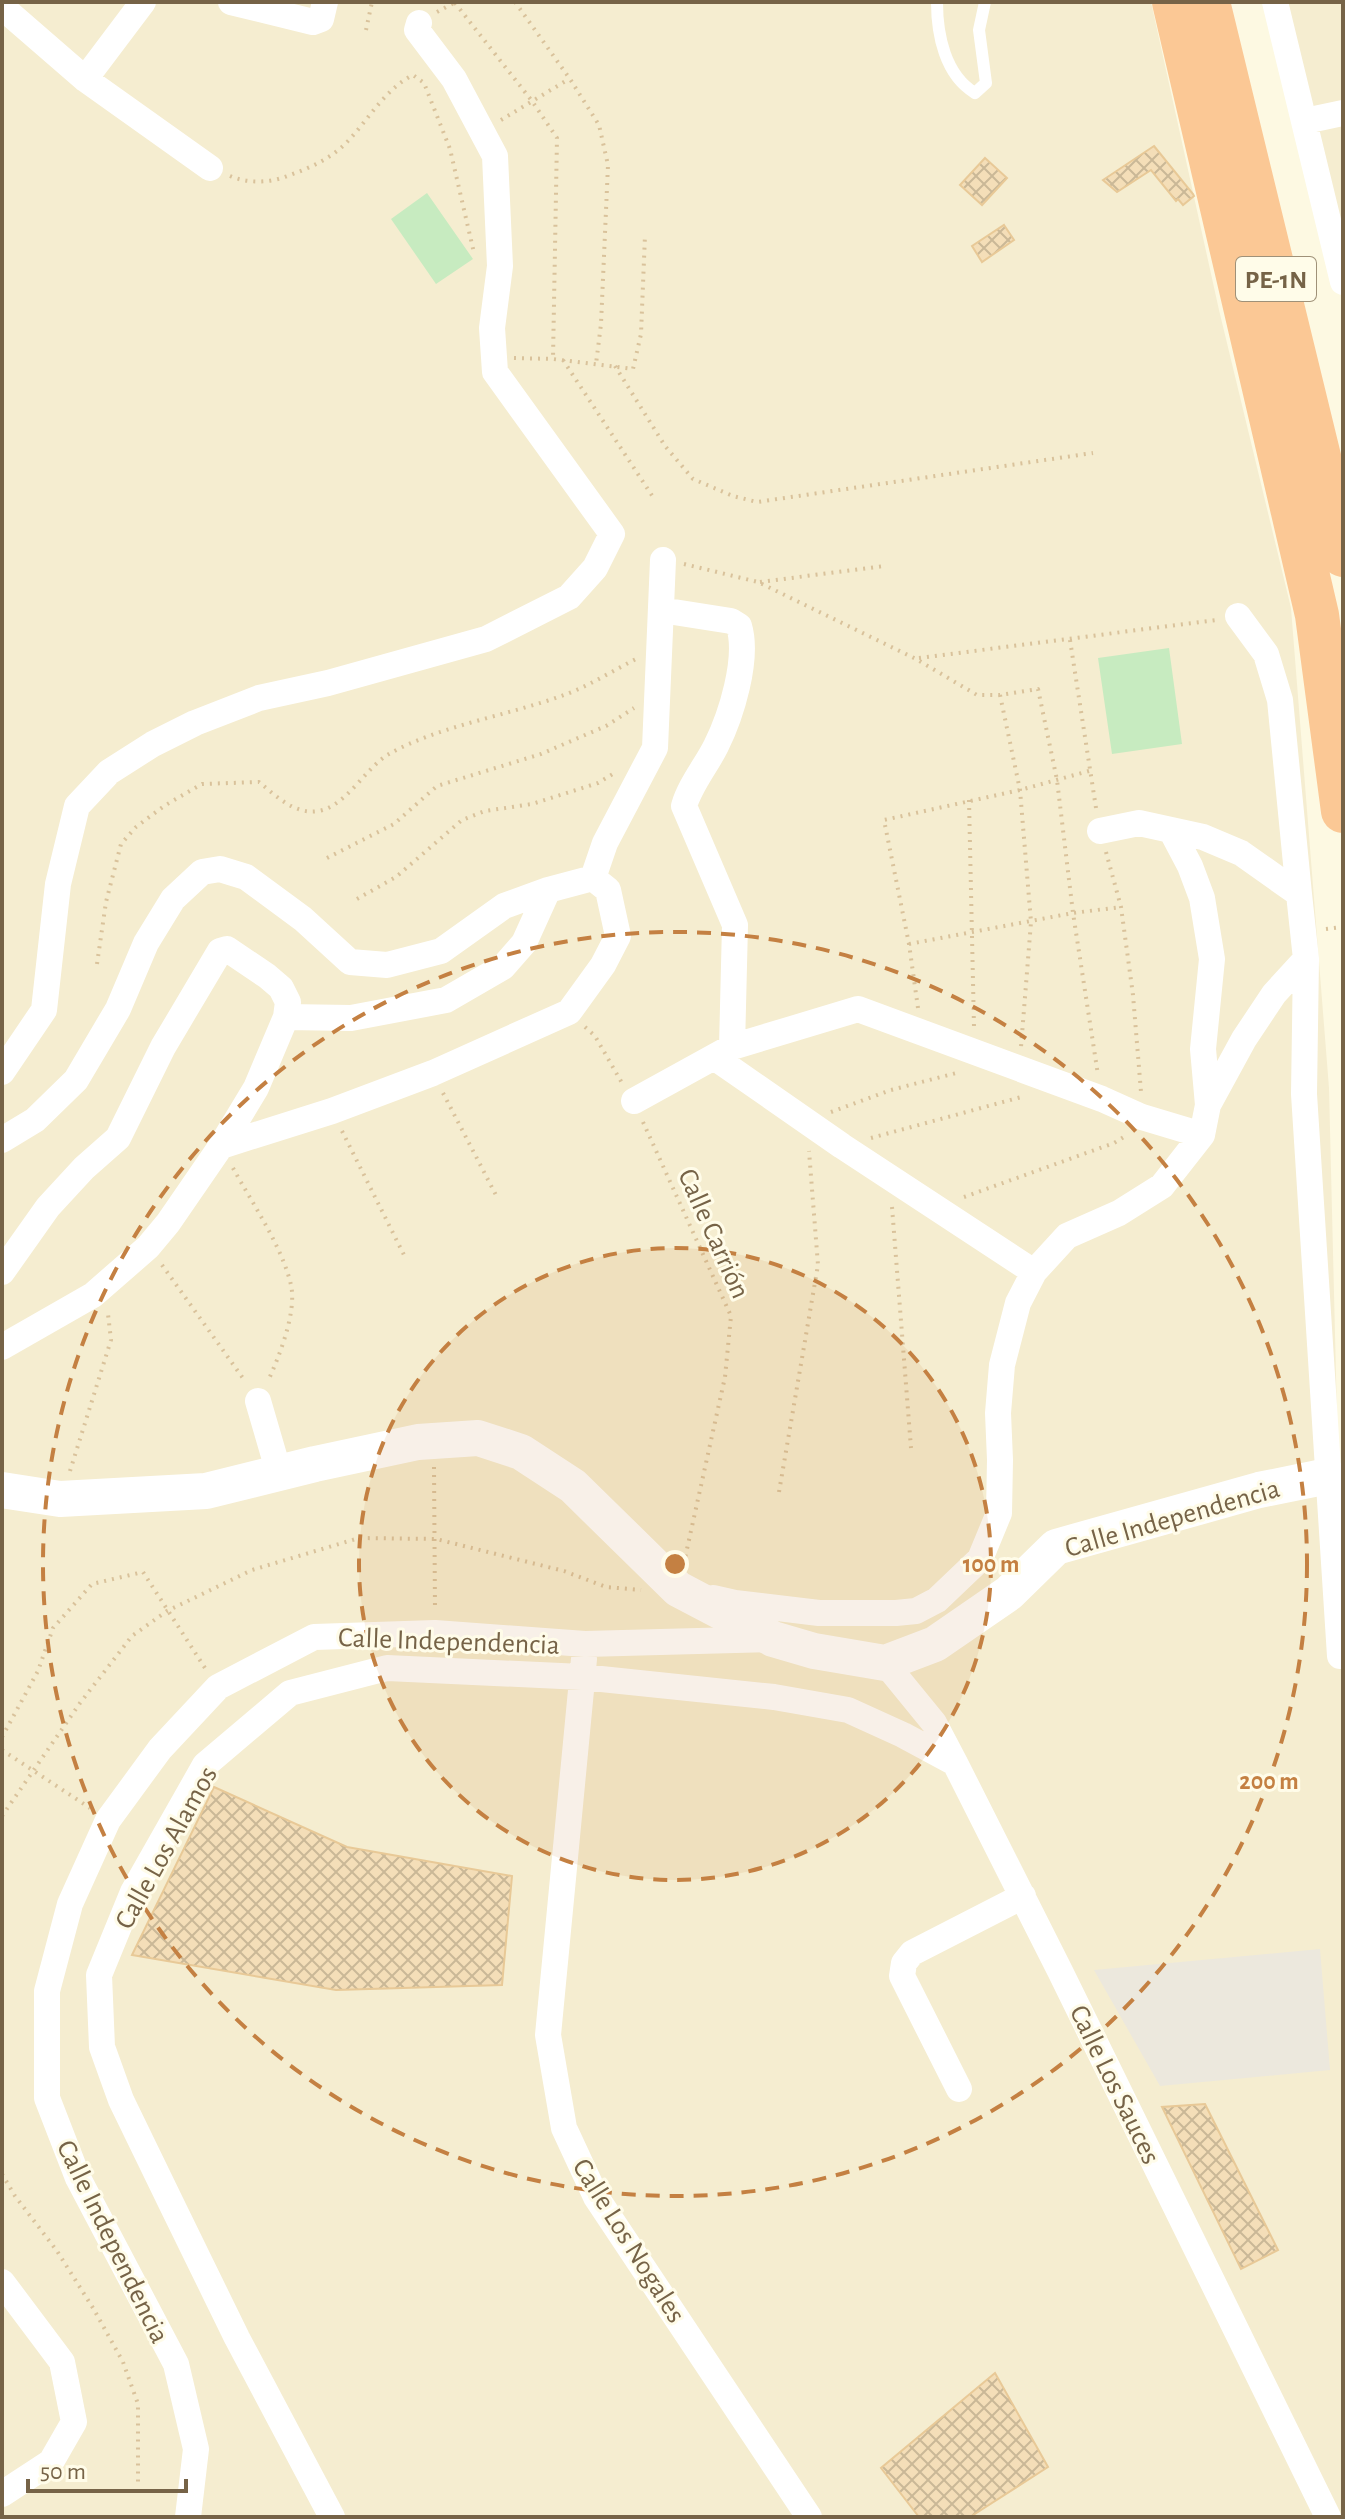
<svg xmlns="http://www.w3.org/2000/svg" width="1345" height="2519" viewBox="0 0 1345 2519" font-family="'Alegreya Sans',sans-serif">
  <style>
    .residential { fill: #f5edd0 }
    .industrial { fill: #ece8dd }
    .garden { fill: #c7ebc0 }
    .building { fill: url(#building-cross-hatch); stroke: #e8c997; stroke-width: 2 }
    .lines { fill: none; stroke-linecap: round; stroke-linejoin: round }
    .path { stroke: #d9c29b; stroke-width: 4; stroke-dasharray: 2 6; stroke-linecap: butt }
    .lane { stroke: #fff; stroke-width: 12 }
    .street { stroke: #fff; stroke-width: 26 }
    .secondary { stroke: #fff; stroke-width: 36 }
    .highway { stroke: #fbc895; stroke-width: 44 }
    .ring { fill: none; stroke: #c48042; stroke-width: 4; stroke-dasharray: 14 10 }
    .labels { text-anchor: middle; stroke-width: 6; stroke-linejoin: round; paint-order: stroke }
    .shield { fill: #fffce9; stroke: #9f9178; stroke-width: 2 }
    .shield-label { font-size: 26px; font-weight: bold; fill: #766347 }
    .street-label { font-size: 28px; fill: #766347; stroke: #fffce9 }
    .centre { fill: #c48042; stroke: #fffce9; stroke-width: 4 }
    .ring-label { font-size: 24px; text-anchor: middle; font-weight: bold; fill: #c48042; stroke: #fffce9; stroke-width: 6; stroke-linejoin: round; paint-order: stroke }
  </style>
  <defs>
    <pattern id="building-cross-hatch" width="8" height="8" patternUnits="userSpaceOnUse" patternTransform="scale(2)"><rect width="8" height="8" fill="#f4deb8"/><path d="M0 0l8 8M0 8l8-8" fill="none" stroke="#cab897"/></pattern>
  </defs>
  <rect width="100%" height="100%" fill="#fdf9e2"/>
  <path class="residential" d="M2,2H1151L1219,310L1291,608L1329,1088L1343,1662V2517H2Z
    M1288,2H1343V247Z"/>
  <path class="industrial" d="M1320,1949L1330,2070L1160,2086L1094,1970Z"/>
  <path class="garden" d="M427,193L473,259L436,284L391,219Z
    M1169,648L1182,744L1112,754L1098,658Z"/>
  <path class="building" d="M1154,146L1193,194L1194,196L1183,205L1178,199L1176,201L1151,170L1117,192L1103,180Z
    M985,158L1007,178L982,205L960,185Z
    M1004,225L1014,240L982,262L972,246Z
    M214,1787L347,1847L512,1876L502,1985L336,1990L132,1955Z
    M1205,2104L1278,2250L1241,2269L1162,2107Z
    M995,2373L1048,2467L970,2517H919L881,2468Z"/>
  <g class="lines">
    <path class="path" d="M515,2L570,79L599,125L608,165L601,324L596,364
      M455,3L532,101L557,138L553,359
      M437,12L454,3
      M366,30L372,2
      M501,120L569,79
      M230,176C249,184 271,183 290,175C312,167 332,158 348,141C369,119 385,89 413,75L424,83L450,149L474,253
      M514,358L553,359L633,369L641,334L645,235
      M563,360L653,497
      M615,366L665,446L693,479L733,496L757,502L1093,453
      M684,564L758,582L916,659L977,695H1000L1038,689L1057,780L1073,913L1098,1075
      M760,582L884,566
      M1070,640L1096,808
      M919,658L1216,620
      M1000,695L1020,790L1031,922L1021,1047
      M969,800L974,1027
      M1106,852L1121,907L1133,995L1141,1092
      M327,858L394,824L437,786L541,754L606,726L634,708
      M357,899L396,877L462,820L485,811L532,804L598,783L616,772
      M1326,929L1343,927
      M909,944L1073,913L1121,907
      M97,964L106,902L121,844L136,827L164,806L202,784L259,782C276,796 295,815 318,811C346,807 366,767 389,754C438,726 510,715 564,695C589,686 612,671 636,659
      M918,1008L909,944L884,820L1020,790L1089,771
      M585,1027L595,1036L622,1083
      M443,1093L498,1199
      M831,1112L891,1090L960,1072
      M643,1122L731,1316L725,1377L685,1558
      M342,1131L404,1255
      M871,1138L1025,1096
      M233,1168C252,1203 282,1246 291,1285C297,1312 279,1357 268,1381
      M964,1197L1114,1143L1127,1135
      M892,1207L911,1448
      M162,1265L245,1381
      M434,1467L435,1610
      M70,1471L111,1340L108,1314
      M779,1492L818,1265L809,1151
      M2,1737L38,1671L53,1628L92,1584L143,1572L205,1668
      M2,1750L90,1808
      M2,1816L80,1703L132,1636L167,1611L252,1570L359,1538L436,1539L564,1571L606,1587L641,1590
      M2,2174L15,2196L57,2251L93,2308L123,2362L138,2404V2484"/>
    <path class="lane" d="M937,2C937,35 945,75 975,93L986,83L979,30L985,2"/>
    <path class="street" d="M231,2L313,22L321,19L325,2
      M1275,2L1343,282
      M2,7L85,79L210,168
      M85,79L143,2
      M1305,121L1343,113
      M661,610L731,621L739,626C749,659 731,716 716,746C706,766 690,785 684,806L735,925L732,1047
      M1238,616L1266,654L1280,700L1299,894L1306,959L1304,1094L1340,1656
      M1171,830L1190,866L1202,898L1212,959L1203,1049L1208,1105
      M1100,831L1139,823L1203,837L1241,853L1299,894
      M593,878L605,843L655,748L663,560
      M286,1017L351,1018L446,1000L503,967L524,943L548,890
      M714,1057L842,1146L1034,1272
      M2,1072L44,1010L58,884L77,806L109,772L153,744L195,723L259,698L328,683L486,639L569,597L595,568L612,534L495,372L492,328L500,266L495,156L454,79L417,30L419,23
      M634,1101L732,1047L858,1009L1102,1099L1142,1117L1202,1135
      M2,1140L35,1120L76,1080L118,1009L146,943L173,899L202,872L220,869L246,877L303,919L350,962L387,965L441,951L504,906L548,890L593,878L608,890L618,936L603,965L569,1012L433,1073L332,1111L221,1146
      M2,1272L48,1207L84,1168L118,1138L163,1047L220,951L227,949L267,976L281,988L288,1002L286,1017L256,1088L221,1146L168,1223L148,1247L93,1295L2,1347
      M258,1401L279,1473
      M713,1598L735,1603L819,1613H896L916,1611L937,1600L980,1559L999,1513L1000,1460L998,1413L1002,1365L1018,1303L1034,1272L1067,1236L1119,1213L1162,1186L1202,1135L1208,1105L1244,1039L1274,994L1306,959
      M584,1659L548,2035L564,2128L596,2197L809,2517
      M885,1663L934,1723L955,1763L1060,1971L1328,2517
      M959,2089L902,1976L904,1963L912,1953L1023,1896
      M2,2282L62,2362L74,2422L51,2462L2,2494
      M188,2517L196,2449L176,2364L78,2178L47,2098V1991L70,1904L108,1820L160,1749L218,1687L314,1637L435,1633L585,1644L771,1639
      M332,2517L237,2338L171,2203L121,2100L102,2047L99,1975L133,1892L205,1765L290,1693L387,1668L582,1677L774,1697L848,1710L903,1735L955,1763"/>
    <path class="secondary" d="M2,1490L60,1499L206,1491L315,1464L418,1442L478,1438L521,1452L573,1486L678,1589L773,1639L814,1651L885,1663L935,1644L1009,1593L1056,1547L1259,1490L1328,1476"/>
    <path class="highway" d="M1174,2L1317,615L1343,811
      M1208,2L1343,555"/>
  </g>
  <circle cx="675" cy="1564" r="316" fill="#c48042" fill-opacity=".12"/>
  <g class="ring">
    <circle cx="675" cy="1564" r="316"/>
    <circle cx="675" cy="1564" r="632"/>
  </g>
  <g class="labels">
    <rect class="shield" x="1236" y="257" width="80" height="44" rx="6"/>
    <g class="shield-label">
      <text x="1276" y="288">PE-1N</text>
    </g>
    <g class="street-label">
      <text transform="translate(715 1233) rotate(66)" y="10">Calle Carrión</text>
      <text transform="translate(1172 1517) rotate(-16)" y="10">Calle Independencia</text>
      <text transform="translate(449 1640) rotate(2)" y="10">Calle Independencia</text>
      <text transform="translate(165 1847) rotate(-61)" y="10">Calle Los Alamos</text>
      <text transform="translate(1116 2084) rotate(64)" y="10">Calle Los Sauces</text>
      <text transform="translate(630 2240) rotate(58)" y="10">Calle Los Nogales</text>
      <text transform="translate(114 2241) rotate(64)" y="10">Calle Independencia</text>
    </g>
  </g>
  <circle cx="675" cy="1564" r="12" class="centre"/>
  <g class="ring-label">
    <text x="991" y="1572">100 m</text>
    <text x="1269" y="1789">200 m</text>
  </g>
  <rect width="1345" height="2519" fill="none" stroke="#766347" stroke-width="8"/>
  <path d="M28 2479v12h158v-12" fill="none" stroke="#766347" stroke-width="4"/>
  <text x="40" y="2479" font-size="24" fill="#766347" stroke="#fffce9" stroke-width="6" paint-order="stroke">50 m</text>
</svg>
